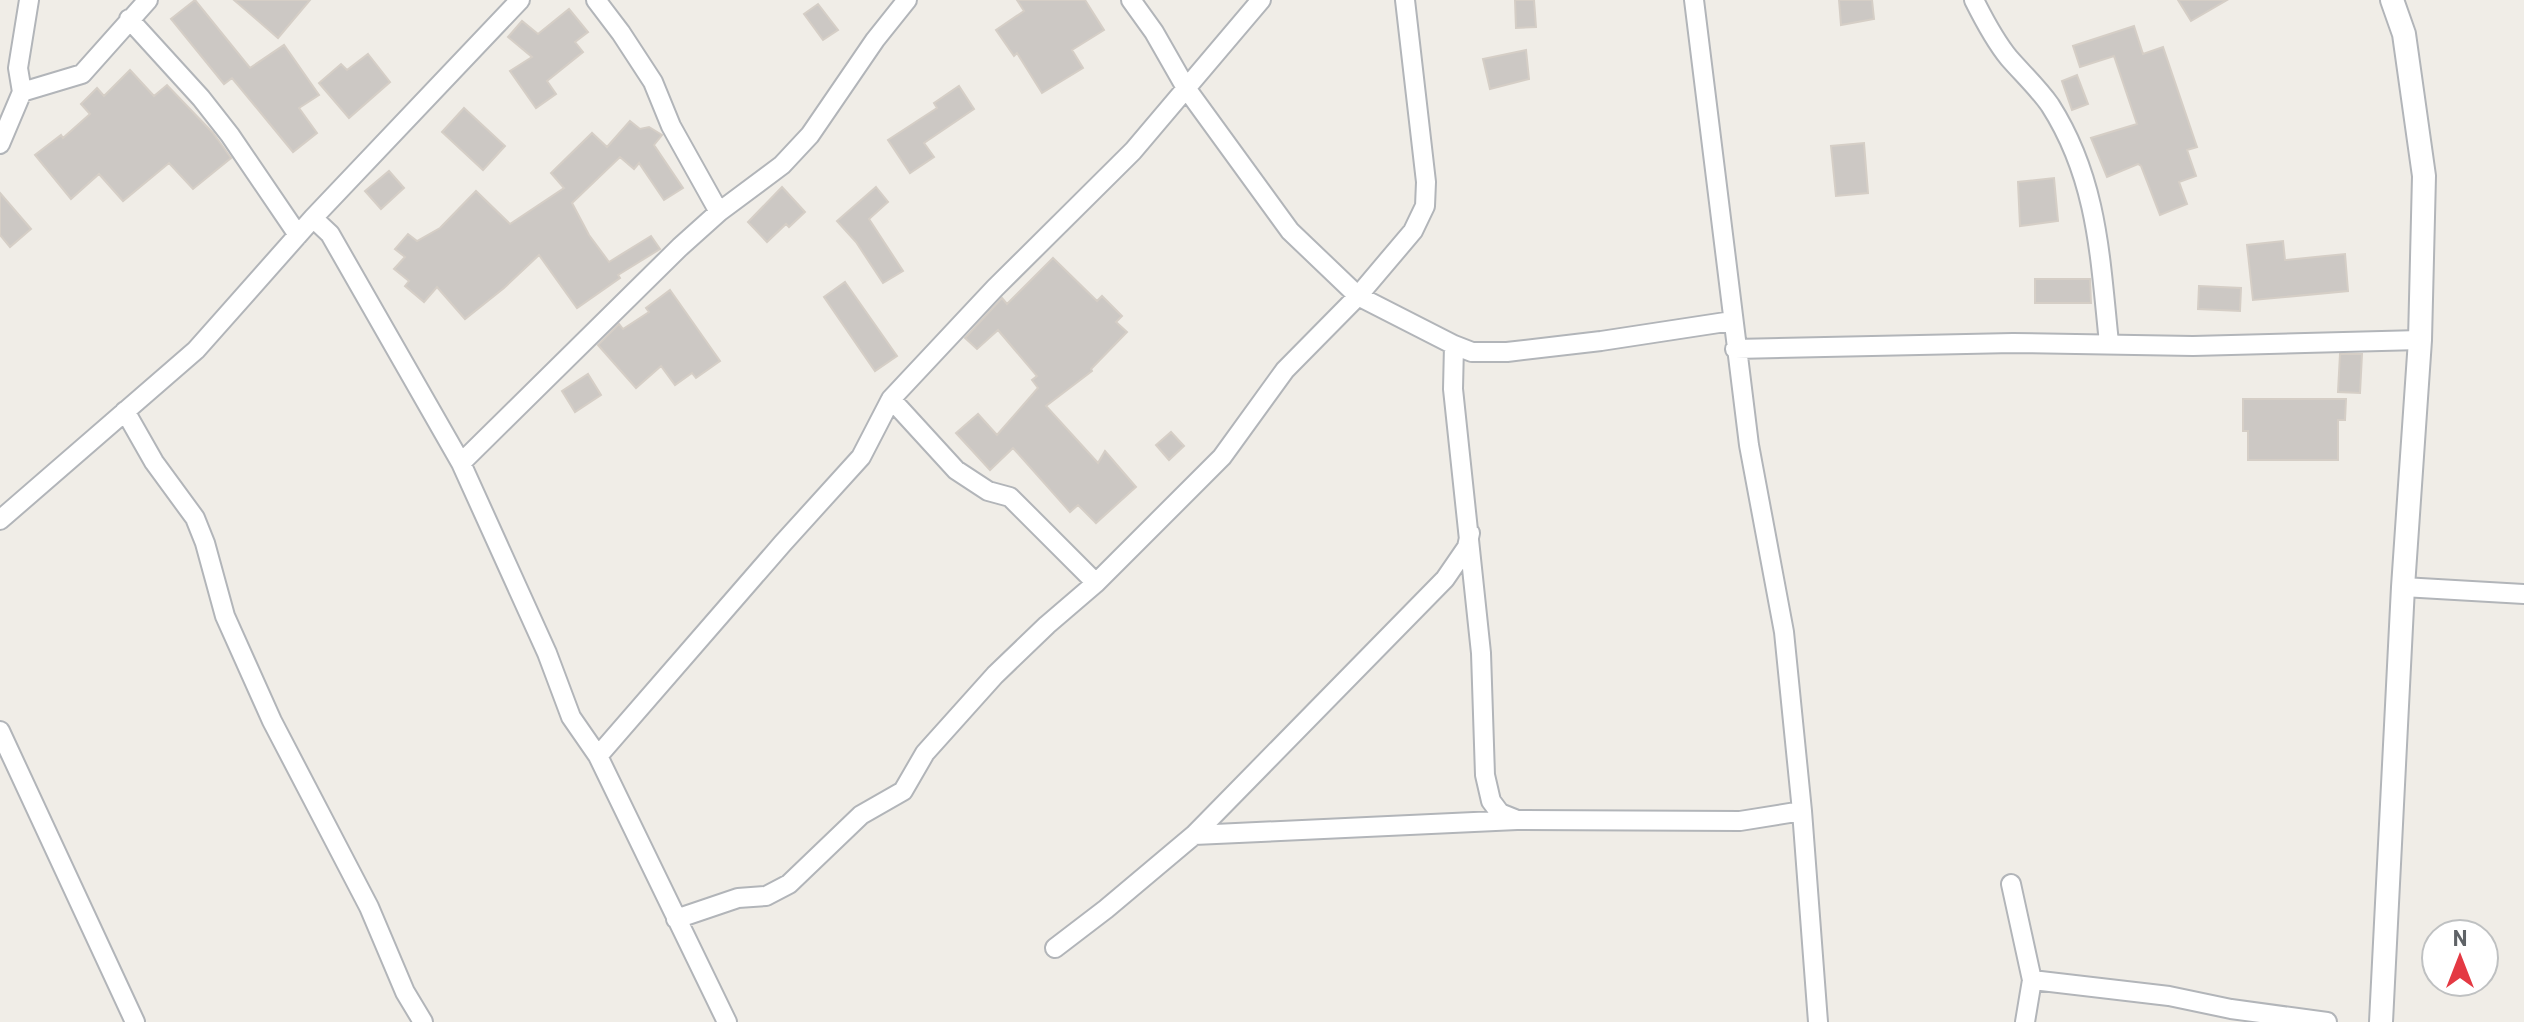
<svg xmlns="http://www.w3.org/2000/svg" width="2524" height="1022" viewBox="0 0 2524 1022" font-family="Barlow,sans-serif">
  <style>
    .building { fill: #ccc8c4; stroke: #d5cec6; stroke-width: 2 }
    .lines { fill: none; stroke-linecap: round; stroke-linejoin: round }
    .minor-casing { stroke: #b2b5b9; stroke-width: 22 }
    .tertiary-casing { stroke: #b2b5b9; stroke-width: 26 }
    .minor { stroke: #fff; stroke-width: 18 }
    .tertiary { stroke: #fff; stroke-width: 22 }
  </style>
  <rect width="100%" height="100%" fill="#f0ede7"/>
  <path class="building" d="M195,0L250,68L284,45L319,95L299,108L317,133L293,152L232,78L224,84L171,19Z
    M234,0H310L278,38Z
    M1017,0H1085L1104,30L1072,50L1083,68L1042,93L1017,53L1014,56L996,30L1024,11Z
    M1515,0H1534L1536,27L1516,28Z
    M1839,0H1872L1874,19L1841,25Z
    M2178,0H2227L2191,21Z
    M818,4L838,30L823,40L804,14Z
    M569,9L588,32L575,42L583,52L547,81L556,94L536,108L510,71L532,57L508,37L522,21L538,34Z
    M2134,26L2143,54L2163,47L2197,147L2187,150L2196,176L2179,182L2187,204L2160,215L2141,166L2138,164L2107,177L2091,138L2137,124L2114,56L2080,67L2073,46Z
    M1526,50L1529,79L1490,89L1483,59Z
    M368,54L390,82L349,118L319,83L341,64L347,70Z
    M130,70L154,96L167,85L213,133L231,158L193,189L169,163L123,201L99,174L71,199L35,155L61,135L63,138L90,114L81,104L97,88L104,96Z
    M2077,75L2088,104L2072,110L2062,81Z
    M959,86L974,109L924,143L934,157L910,173L888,140L937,108L934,103Z
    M464,108L505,146L483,170L442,132Z
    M630,121L640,129L649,127L662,135L654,145L683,188L664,200L639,163L634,169L620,157L572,203L589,235L609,262L651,236L660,249L618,275L620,278L577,308L539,255L504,288L465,319L437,287L424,302L405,286L409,281L394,269L405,257L395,249L408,234L417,241L440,228L476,191L510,224L564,188L551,173L592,133L607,147Z
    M1864,143L1868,193L1836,196L1831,146Z
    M389,171L404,188L381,209L365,191Z
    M2054,178L2058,221L2020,226L2018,182Z
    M782,187L805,212L789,227L786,224L767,242L748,222Z
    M876,187L888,202L869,219L903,271L883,283L856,242L837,221Z
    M0,193L31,229L10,247L0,235Z
    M2283,241L2285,260L2345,254L2348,291L2253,300L2247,245Z
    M1053,258L1097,301L1102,296L1122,316L1116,322L1127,332L1091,369L1092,371L1046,406L1098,463L1105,451L1136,487L1096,523L1078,505L1070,512L1013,448L990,470L956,433L978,414L997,435L1038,388L1032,380L1037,376L998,330L977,349L965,338L1002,298L1007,304Z
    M2035,279H2090L2091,303H2035Z
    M845,282L897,356L875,371L824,297Z
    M2199,286L2241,288L2240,311L2198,309Z
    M670,290L720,361L696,378L692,373L675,385L661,366L636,388L598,345L619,324L623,329L649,312L646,308Z
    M2340,354H2362L2360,393L2338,392Z
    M588,374L601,395L575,412L562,391Z
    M2243,399H2346L2345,420H2338V460H2248V431H2243Z
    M1171,432L1184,446L1169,460L1156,445Z"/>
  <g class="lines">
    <defs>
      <path id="minor" d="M29,0L18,68L22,92L82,74L148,0
        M596,0L621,33L653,82L671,126L719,212
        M1131,0L1154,32L1186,88L1290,231L1358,296L1454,345L1472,352H1507L1601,341L1732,321
        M1694,0L1749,445L1784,632L1802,811L1818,1022
        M1974,0C1984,20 1995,41 2009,58C2023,74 2038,88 2050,105C2098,180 2100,258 2109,343
        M129,19L201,98L230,135L298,235
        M0,144L22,92
        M313,218L330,234L461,463L547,653L571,717L598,756L727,1022
        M1454,345L1453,389L1481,653L1485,775L1491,801L1500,813L1515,819
        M1735,349L2013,343L2193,346L2420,340
        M891,399L956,470L988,491L1010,497L1096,583
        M125,411L154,462L195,518L205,543L225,616L272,721L369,907L405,992L423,1022
        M461,463L680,247L719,212L782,165L810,135L875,40L907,0
        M0,520L196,350L313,218L520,0
        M2403,587L2524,594
        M0,731L135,1022
        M598,756L783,543L861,457L891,399L995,288L1133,151L1261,0
        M1194,835L1517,820L1740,821L1802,811
        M2011,884L2032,980L2025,1022
        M676,919L738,898L766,896L789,884L861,815L903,791L925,753L995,675L1047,625L1096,583L1222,457L1285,370L1358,296L1413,231L1425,206L1426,182L1405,0
        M1055,948L1106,909L1194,835L1445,579L1467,547L1470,533
        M2032,980L2169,996L2231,1009L2327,1022"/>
      <path id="tertiary" d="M2381,1022L2403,587L2420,340L2424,176L2404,34L2392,0"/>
    </defs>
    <use href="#minor" class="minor-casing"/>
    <use href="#tertiary" class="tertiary-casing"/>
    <use href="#minor" class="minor"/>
    <use href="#tertiary" class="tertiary"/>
  </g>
  <g transform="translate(2460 958)"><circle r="38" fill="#ffffff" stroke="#bfc1c2" stroke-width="2"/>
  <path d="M0-6L14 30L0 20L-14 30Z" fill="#e43943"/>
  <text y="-12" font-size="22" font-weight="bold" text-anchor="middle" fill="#5f6367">N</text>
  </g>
</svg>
